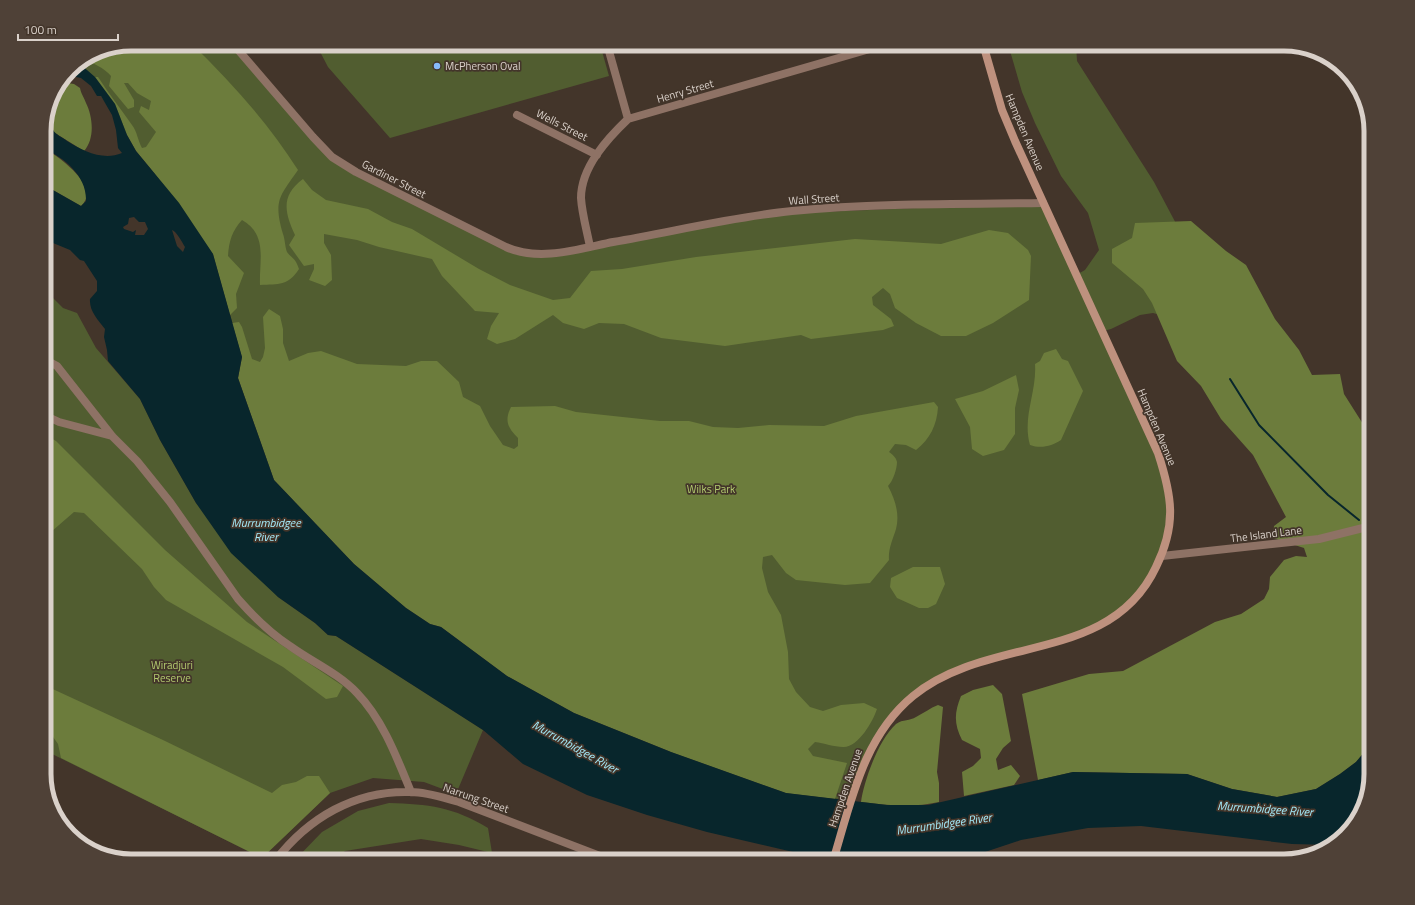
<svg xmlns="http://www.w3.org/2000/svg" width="1415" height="905" viewBox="0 0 1415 905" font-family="'Titillium Web',sans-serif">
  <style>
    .green { fill: #515d30 }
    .forest { fill: #6c7c3c }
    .water { fill: #08262c; fill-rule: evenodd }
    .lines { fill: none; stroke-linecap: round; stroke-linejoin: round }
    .stream { stroke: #08262c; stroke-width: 2 }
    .street { stroke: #8e7265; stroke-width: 8 }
    .secondary { stroke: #be917e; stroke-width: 8 }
    .poi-dot { fill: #86bbfb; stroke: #43352a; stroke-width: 1.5 }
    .labels { text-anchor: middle; stroke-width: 3.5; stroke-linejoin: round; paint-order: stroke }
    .poi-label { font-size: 11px; fill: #dad1ca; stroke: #43352a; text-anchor: start }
    .street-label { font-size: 11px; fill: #dad1ca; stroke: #43352a }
    .park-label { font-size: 11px; fill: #b3cb6f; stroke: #43352a }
    .water-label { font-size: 12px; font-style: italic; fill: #a3e9f8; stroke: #43352a }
    .rim { fill: none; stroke: #dad1ca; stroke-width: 5 }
  </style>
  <rect width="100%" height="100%" fill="#43352a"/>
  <path class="green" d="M131,44H233L332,157L506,247L535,254L770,214L1043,203L1076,275L1085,270L1099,250L1088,213L1061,176L1035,123L1022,92L1008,44H1076L1077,61L1154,182L1189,248L1164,316L1153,313L1140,315L1111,329L1103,331L1152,437L1171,515L1152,577L1106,624L949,674L902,706L860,773L855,774L848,800L786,793L671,752L242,357L213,254L127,135L79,63L98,51Z
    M316,44H600L609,76L390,138L328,67Z
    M44,289L63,308L77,313L96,348L140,399L160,440L196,503L278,597L315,623L328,635L336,636L483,730L456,794L424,782L373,778L330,793L262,858L44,750Z
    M389,803C428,804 454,807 488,828L492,853L459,845L421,839L345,851L332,861H294L322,832L358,811Z"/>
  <path class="forest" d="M131,44H192C232,83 268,123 298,170C280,196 273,200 283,234C285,239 285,247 287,252C292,259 295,257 299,269C288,286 279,284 260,285C259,260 268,235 242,220C232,231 229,241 228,256L244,273L236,294L237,308L230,315L213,254L179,203L136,151L127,135L115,104L95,77H98C109,94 121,109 132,125C137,131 138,141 142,148L146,147L156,132L139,112L141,106L149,110L151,101L137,93L128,83H124L134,100V107L128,109L109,86L111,76C104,68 93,62 83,61L98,51Z
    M61,82L74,84L80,88C81,94 84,97 86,103C93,117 95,139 84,151L55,133L52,129L50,118L46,117L51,98Z
    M44,148C59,157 102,187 81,206L44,185Z
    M303,179L312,190L326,200L368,209L392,222L412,229L479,269L510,285L553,300L570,298L591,271L622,269L696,257L855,239L941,244L989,230L1008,233L1028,250L1031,256L1029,300L993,323L966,336H941L916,323L895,308L890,294L883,288L872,297L873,305L891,319L894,326L883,330L811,339L801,335L725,346L661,338L624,324L599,323L584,329L563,323L553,315L515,339L497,344L487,339L491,326L499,313L475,311L442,276L432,259L379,247L357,240L324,234V243L331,255L332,280L325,286L309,280L314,269V264L304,266L289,245L295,235C285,213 280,196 303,179Z
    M1191,221L1226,251L1246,265L1275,319L1299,350L1312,375L1340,374L1344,394L1363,424L1371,427V744L1356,762L1340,774L1316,789L1277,797L1232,789L1187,774L1073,772L1038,780L1022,694L1089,674L1123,671L1215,622L1241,614L1264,599L1269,589L1270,577L1284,560L1296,556L1307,557L1304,548L1273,538L1274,526L1286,517L1253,455L1221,419L1201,386L1177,361L1152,303L1143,289L1112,263V249L1132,238L1135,223Z
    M269,309L280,316L283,329V343L289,361L308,353L321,351L357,364L406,366L421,361H437L459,382L463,397L480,406L490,426L503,445L514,449L518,446V438C508,428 504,421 511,407L555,406L576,412L660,421H689L713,427L738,428L769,425L824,426L856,416L934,402L938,407C937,425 930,439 916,450L906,445L895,444L889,452C892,454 896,457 897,462C897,469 893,481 888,486C895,499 900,514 896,529C893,539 888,549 889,560L870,583L845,585L796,580L786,573L772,555L763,557L762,568L768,592L781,615L788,652L789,679L796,692L810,707L823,711L841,705L864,703L877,709C873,721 858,748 843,747C834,747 824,743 815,742L808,749L813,756L847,763L835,799L786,793L671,752L574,713L507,676L441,627L430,624L406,608L354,564L274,480L238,378L242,357L232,323L239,322L242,327L252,359L260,362L263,357L265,348L263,317Z
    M1056,349L1062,359L1068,361L1083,391L1061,440C1052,446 1041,449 1030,445C1022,417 1037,392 1035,364L1040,361L1044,353Z
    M1371,373V410L1367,379Z
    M1016,375L1019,390L1015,408V434L1004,450L983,456L972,449L970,427L955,399L983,391Z
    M44,434L56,441L165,550L247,622L343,686L337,697L326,699L283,667L166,600L154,587L142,569L84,513L74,512L44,538Z
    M913,567H940L945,584L936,604L928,608H919L897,598L890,587L891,578Z
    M44,685L163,740L272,793L282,785L296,782L307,776H319L330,793L262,858L61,758L58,744L44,724Z
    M993,685L1002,694L1011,741L1003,748L996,759L998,770L1011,765L1020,776L1014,785L964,796L962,772L973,766L981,758L980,749L962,740C954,724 954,713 961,696L973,690Z
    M938,705L943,707L937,772L939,783V802C913,808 886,805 861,802C864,780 879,739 896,724C903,719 910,721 916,717C924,713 930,708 938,705Z"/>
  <path class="water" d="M79,63L95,77L115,104L127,135L136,151L179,203L213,254L242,357L238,378L274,480L354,564L406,608L430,624L441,627L507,676L574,713L671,752L786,793L887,805H928L1073,772L1187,774L1232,789L1277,797L1316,789L1340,774L1356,762L1371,744V774L1356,822L1332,845L1292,844L1141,826L1088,828L1021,840L973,856L952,861H853L825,854L806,855L707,832L647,815L587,795L523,764L483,730L336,636L328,635L315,623L278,597L231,553L196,503L160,440L140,399L108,361L107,350L104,337L105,329C98,320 89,311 90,299L97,291V281L84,261L80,260L70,250L53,243L44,244V185L81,206L86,201C87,176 65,159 44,148V126L46,117L52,121C53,124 51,126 53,130C56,135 62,137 67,141C83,151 103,161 122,153L118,148L116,130L112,115L101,96H97L91,86L81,78L66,75L70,69ZM134,217L139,222H145L148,229L144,235H135L136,230L133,232L124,229L123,227L128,224L129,218ZM172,230C177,232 182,242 185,247L183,252L177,246Z"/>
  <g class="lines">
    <path class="stream" d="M1230,379L1259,425L1328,495L1359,520"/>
    <path class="street" d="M233,44L313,137L332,157L356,172L506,247C539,262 579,249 613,242C672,232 732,217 792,211C875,203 960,204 1043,203
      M607,44L628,119
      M517,115L597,155
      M590,247C587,231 582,214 581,198C581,167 608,138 628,119L887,44
      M44,359L57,366L112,436L137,461L170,502L238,599C253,616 270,633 290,646C312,662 338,673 357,693C383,720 397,758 411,792
      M44,415L59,422L112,436
      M1162,556L1319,539L1371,526
      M275,861C308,818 355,790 411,792C427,792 444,798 459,802L613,861"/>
    <path class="secondary" d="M833,861C851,802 863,737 913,696C988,634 1110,665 1156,567C1177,524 1172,496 1158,453L1015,141L1002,110L983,44"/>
  </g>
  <circle class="poi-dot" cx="437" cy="66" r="4"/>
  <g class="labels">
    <g class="poi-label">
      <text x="445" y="70">McPherson Oval</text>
    </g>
    <g class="street-label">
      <text transform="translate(685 91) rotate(-16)" y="4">Henry Street</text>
      <text transform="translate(562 125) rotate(27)" y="4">Wells Street</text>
      <text transform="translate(1025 132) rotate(67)" y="4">Hampden Avenue</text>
      <text transform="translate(394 179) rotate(27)" y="4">Gardiner Street</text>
      <text transform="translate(814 199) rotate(-4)" y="4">Wall Street</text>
      <text transform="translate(1157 427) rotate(67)" y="4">Hampden Avenue</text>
      <text transform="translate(1266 534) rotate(-7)" y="4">The Island Lane</text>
      <text transform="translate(845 788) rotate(-71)" y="4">Hampden Avenue</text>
      <text transform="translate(476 798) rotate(19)" y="4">Narrung Street</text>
    </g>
    <g class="park-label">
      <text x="711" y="493">Wilks Park</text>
      <text x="172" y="669">Wiradjuri<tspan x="172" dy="13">Reserve</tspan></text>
    </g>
    <g class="water-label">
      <text x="266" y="527">Murrumbidgee<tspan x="266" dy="14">River</tspan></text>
      <text transform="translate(575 747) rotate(29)" y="4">Murrumbidgee River</text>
      <text transform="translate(1265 809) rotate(4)" y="4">Murrumbidgee River</text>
      <text transform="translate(944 824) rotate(-8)" y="4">Murrumbidgee River</text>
    </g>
  </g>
  <path d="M0 0H1415V905H0ZM131 51H1284A80 80 0 0 1 1364 131V774A80 80 0 0 1 1284 854H131A80 80 0 0 1 51 774V131A80 80 0 0 1 131 51Z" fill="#4f4137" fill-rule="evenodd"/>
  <path class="rim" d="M131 51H1284A80 80 0 0 1 1364 131V774A80 80 0 0 1 1284 854H131A80 80 0 0 1 51 774V131A80 80 0 0 1 131 51Z"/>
  <path d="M18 34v6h100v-6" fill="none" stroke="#dad1ca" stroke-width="2"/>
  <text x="24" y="34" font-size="12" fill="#dad1ca" stroke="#43352a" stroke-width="3" paint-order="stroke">100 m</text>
</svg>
